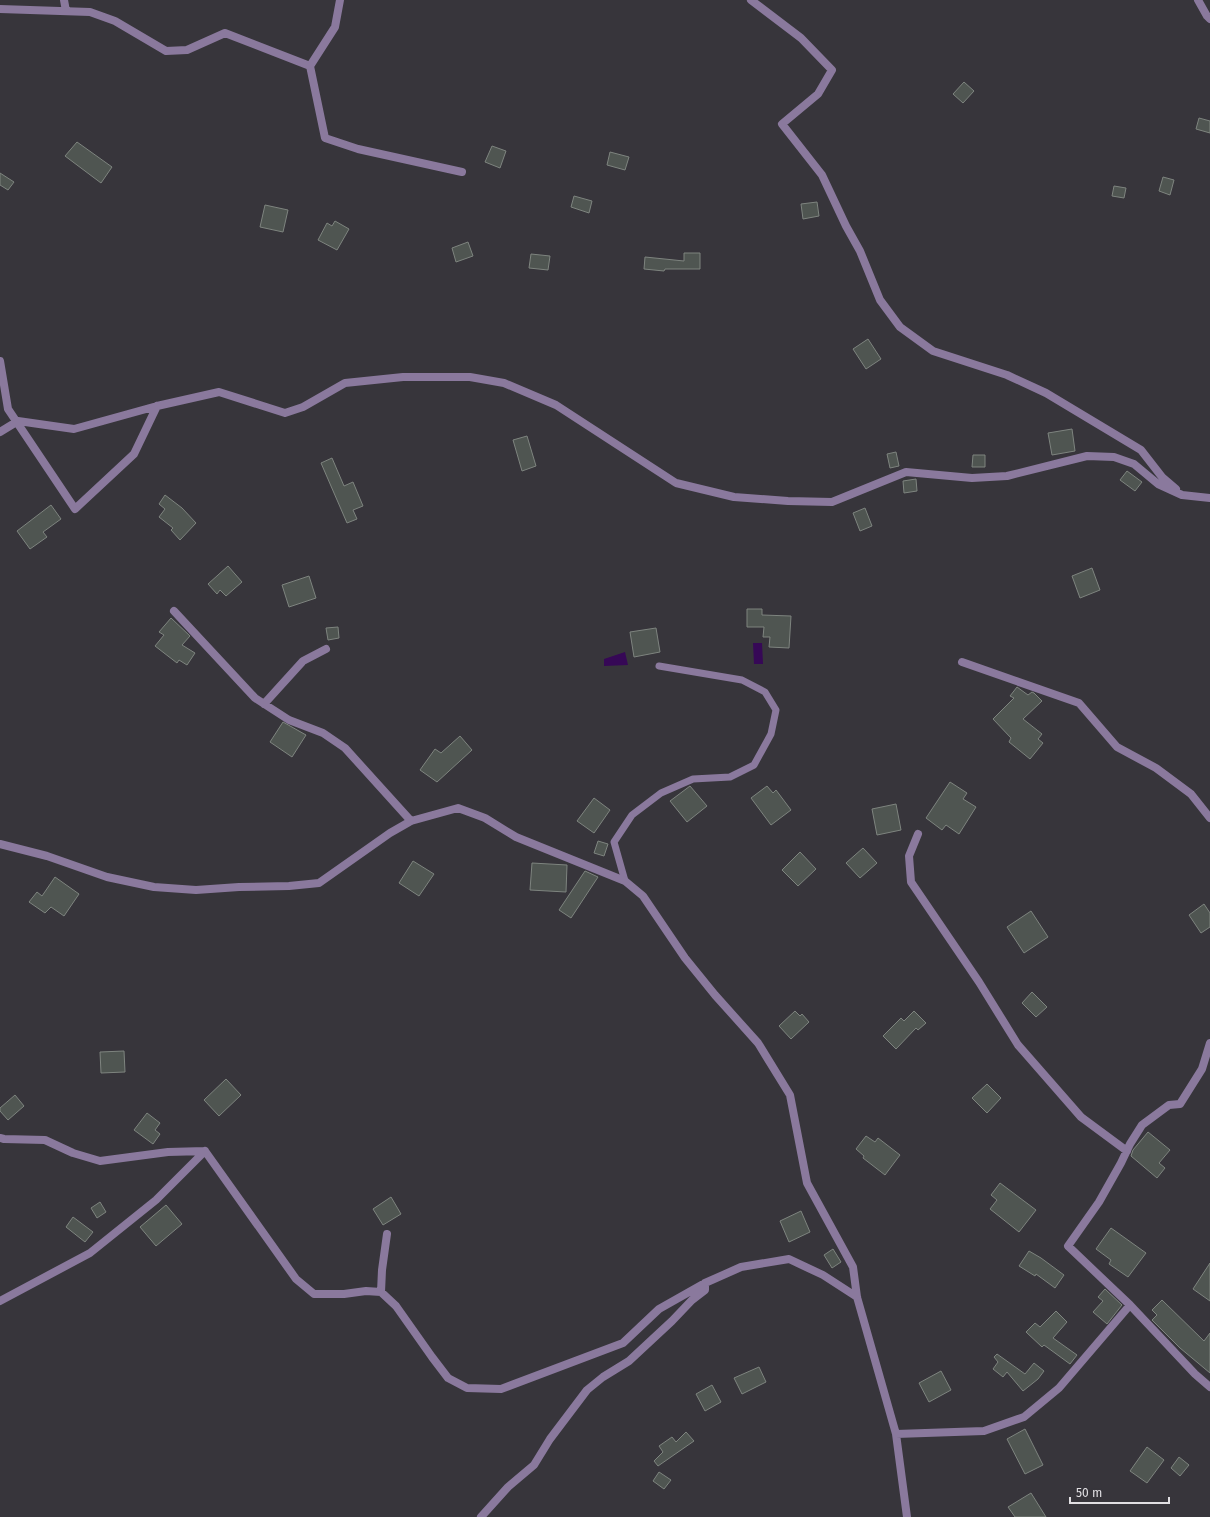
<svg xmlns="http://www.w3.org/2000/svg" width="1210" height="1517" viewBox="0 0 1210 1517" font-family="'Fira Sans',sans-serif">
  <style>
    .water { fill: #360856 }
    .building { fill: #4f5551; stroke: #7e847f }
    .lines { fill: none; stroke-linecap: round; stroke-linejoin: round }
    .lane { stroke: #8a799d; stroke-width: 7 }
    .street { stroke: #8a799d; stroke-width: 8 }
  </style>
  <rect width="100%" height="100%" fill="#37353b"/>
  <path class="water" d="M753,643H762L763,664H754Z
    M625,652L628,665L604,666V659Z"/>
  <path class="building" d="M964,82L974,91L963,103L953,94Z
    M1199,118L1210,121V133L1196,129Z
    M77,142L112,167L101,183L65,156Z
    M492,146L506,151L500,168L485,162Z
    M610,152L629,157L625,170L607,165Z
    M0,173L14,182L8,190L0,185Z
    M1163,177L1174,180L1170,195L1159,191Z
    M1114,186L1126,188L1124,198L1112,196Z
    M574,196L592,201L589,213L571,207Z
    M817,202L819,216L803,219L801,204Z
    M265,205L288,210L283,232L260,227Z
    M335,221L349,229L337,250L318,240L327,223L332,226Z
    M468,242L473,256L456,262L452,248Z
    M684,253H700V269H665L664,271L644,269L645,257L684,261Z
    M531,254L550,256L548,270L529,268Z
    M868,339L881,359L866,369L853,349Z
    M1072,429L1075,451L1052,455L1048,433Z
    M527,436L536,466L522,471L513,440Z
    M896,452L899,466L890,468L887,454Z
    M973,455H985V467H972Z
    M332,458L344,486L353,482L363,506L353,510L357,519L347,523L321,463Z
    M1127,471L1142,482L1135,491L1120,480Z
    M916,479L917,491L904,493L903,481Z
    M165,495L182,508L196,523L180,540L171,530L173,528L159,517L165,509L159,504Z
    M51,505L61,519L43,532L47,537L30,549L17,531Z
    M865,508L872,526L860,531L853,513Z
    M228,566L242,582L226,596L220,590L217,594L208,584Z
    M1092,568L1100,590L1080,598L1072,576Z
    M309,576L316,598L289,607L282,585Z
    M747,609H762V615L791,616L789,648L769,647L770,637H763L764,627H747Z
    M171,618L190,636L182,645L195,653L187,665L179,660L177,663L155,646L164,635L159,632Z
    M338,627L339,638L328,640L326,628Z
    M656,628L660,652L634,657L630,632Z
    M1017,687L1028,695L1032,692L1034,693L1042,701L1023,719L1042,734L1038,739L1043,743L1030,759L1009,742L1011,738L993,719L1014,698L1010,696Z
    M283,722L306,735L292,757L270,742Z
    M460,736L472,750L437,782L420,770L435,749L441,753Z
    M950,782L967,793L963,799L976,807L959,834L946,825L942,830L926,818Z
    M690,786L707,806L687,822L670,801Z
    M767,786L773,793L776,790L791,810L771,825L751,798Z
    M594,798L610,810L594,833L577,821Z
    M896,804L901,830L877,835L872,809Z
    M598,841L608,844L604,856L594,853Z
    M863,848L877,863L860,878L846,863Z
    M800,852L816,869L798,886L782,870Z
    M413,861L434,874L419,896L399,883Z
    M532,863L567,865L566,892L530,890Z
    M585,871L598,877L571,918L559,910Z
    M55,877L79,894L64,916L51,907L45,913L29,902L37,892L42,896Z
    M1204,904L1210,913V927L1201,933L1189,915Z
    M1031,911L1048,937L1024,953L1007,927Z
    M1032,992L1047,1007L1036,1017L1022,1003Z
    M795,1011L800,1016L802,1014L809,1022L791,1039L779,1026Z
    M914,1011L926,1023L918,1030L916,1028L896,1049L883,1036L901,1018L904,1021Z
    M124,1051L125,1072L101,1073L100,1052Z
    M226,1079L241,1095L219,1116L204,1100Z
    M987,1084L1001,1098L987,1113L972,1098Z
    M15,1095L24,1106L8,1120L0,1111V1108Z
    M147,1113L160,1123L155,1130L160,1134L153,1144L134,1130Z
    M1148,1132L1170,1150L1159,1163L1165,1168L1157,1178L1131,1156L1133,1150Z
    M866,1136L875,1142L878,1138L900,1155L885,1175L863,1158L864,1156L856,1149Z
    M1000,1183L1036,1210L1019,1232L990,1209L997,1200L991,1195Z
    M391,1197L401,1214L383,1225L373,1209Z
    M100,1202L106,1212L97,1218L91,1208Z
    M166,1205L182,1224L156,1246L140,1227Z
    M801,1211L810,1232L789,1242L780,1221Z
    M73,1217L93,1232L85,1242L66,1227Z
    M1111,1228L1146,1253L1128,1277L1109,1264L1111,1260L1096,1249Z
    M833,1249L841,1262L832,1268L824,1255Z
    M1029,1251L1041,1258L1064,1275L1055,1288L1036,1274L1035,1276L1019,1266Z
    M1210,1263V1301L1193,1289Z
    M1105,1289L1122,1305L1107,1324L1093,1312L1103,1301L1098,1297Z
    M1162,1300L1204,1341L1210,1333V1373L1180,1348L1152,1320L1157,1315L1152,1310Z
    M1056,1311L1067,1322L1053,1338L1077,1355L1070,1364L1044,1345L1042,1347L1026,1332L1035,1323L1040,1327Z
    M997,1354L1025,1374L1034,1363L1044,1371L1038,1379L1023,1391L1007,1372L1003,1377L993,1369L998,1362L994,1357Z
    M759,1367L766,1382L742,1394L734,1378Z
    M941,1371L951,1390L929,1402L919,1383Z
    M712,1385L721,1402L705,1411L696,1394Z
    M1025,1429L1043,1465L1025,1474L1007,1439Z
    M686,1432L694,1441L658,1466L654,1461L663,1452L659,1446L672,1437L676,1442Z
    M1147,1447L1164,1460L1147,1483L1130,1471Z
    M1179,1457L1189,1465L1180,1476L1171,1468Z
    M659,1472L671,1480L664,1489L653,1481Z
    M1031,1493L1046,1517H1015L1008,1507Z"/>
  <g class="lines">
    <path class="lane" d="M625,881L614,842L632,815L661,793L693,779L730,777L754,765L771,734L776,710L765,692L742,680L659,666"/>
    <path class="street" d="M64,0L66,11
      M340,0L335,27L310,66L325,138L358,149L462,172
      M751,0L801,38L832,70L818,94L782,124L822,175L846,226L860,251L880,300L900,327L933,351L1007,375L1046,393L1141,450L1162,477L1176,489
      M1198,0L1207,16L1210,19
      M0,9L90,12L115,21L166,51L187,50L225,33L310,66
      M0,361L8,409L75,509L134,454L157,406
      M0,432L18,421L74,429L157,406L219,392L285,413L303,407L345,383L403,377H470L504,383L556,405L676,483L734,497L788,501L832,502L906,472L972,478L1007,476L1087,456L1114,457L1134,464L1158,484L1182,495L1210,498
      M174,611L255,698L289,720L323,733L345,748L411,821
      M962,662L1079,703L1117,747L1156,768L1191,794L1210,818
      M264,704L303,661L326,649
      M918,834L909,856L911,882L979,982L1018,1045L1081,1117L1127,1151
      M0,844L47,856L107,877L154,887L196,890L239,887L289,886L319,883L390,833L411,821L458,808L485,818L516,837L625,881L643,896L685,958L715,995L758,1043L790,1095L807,1183L853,1267L857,1297L896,1434L907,1517
      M1210,1043L1202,1069L1180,1104L1169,1105L1142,1125L1130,1144L1121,1163L1099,1202L1068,1246L1130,1305L1195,1374L1210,1387
      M0,1138L4,1139L45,1140L73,1153L100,1161L168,1152L205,1151
      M381,1292L382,1270L387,1234
      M0,1301L90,1253L156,1200L205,1151L296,1279L314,1294H344L366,1291L381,1292L396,1306L432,1357L448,1378L467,1388L501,1389L623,1343L659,1309L705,1283L741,1267L789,1259L823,1275L857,1297
      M896,1434L984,1431L1024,1417L1059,1388L1130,1305
      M481,1517L508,1487L534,1465L550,1439L587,1390L603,1377L629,1361L672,1321L692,1300L705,1290V1283"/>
  </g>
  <path d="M1070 1497v6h99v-6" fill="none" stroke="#e1dfe3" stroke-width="2"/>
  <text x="1076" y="1497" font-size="12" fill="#e1dfe3" stroke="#37353b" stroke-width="3" paint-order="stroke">50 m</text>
</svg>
